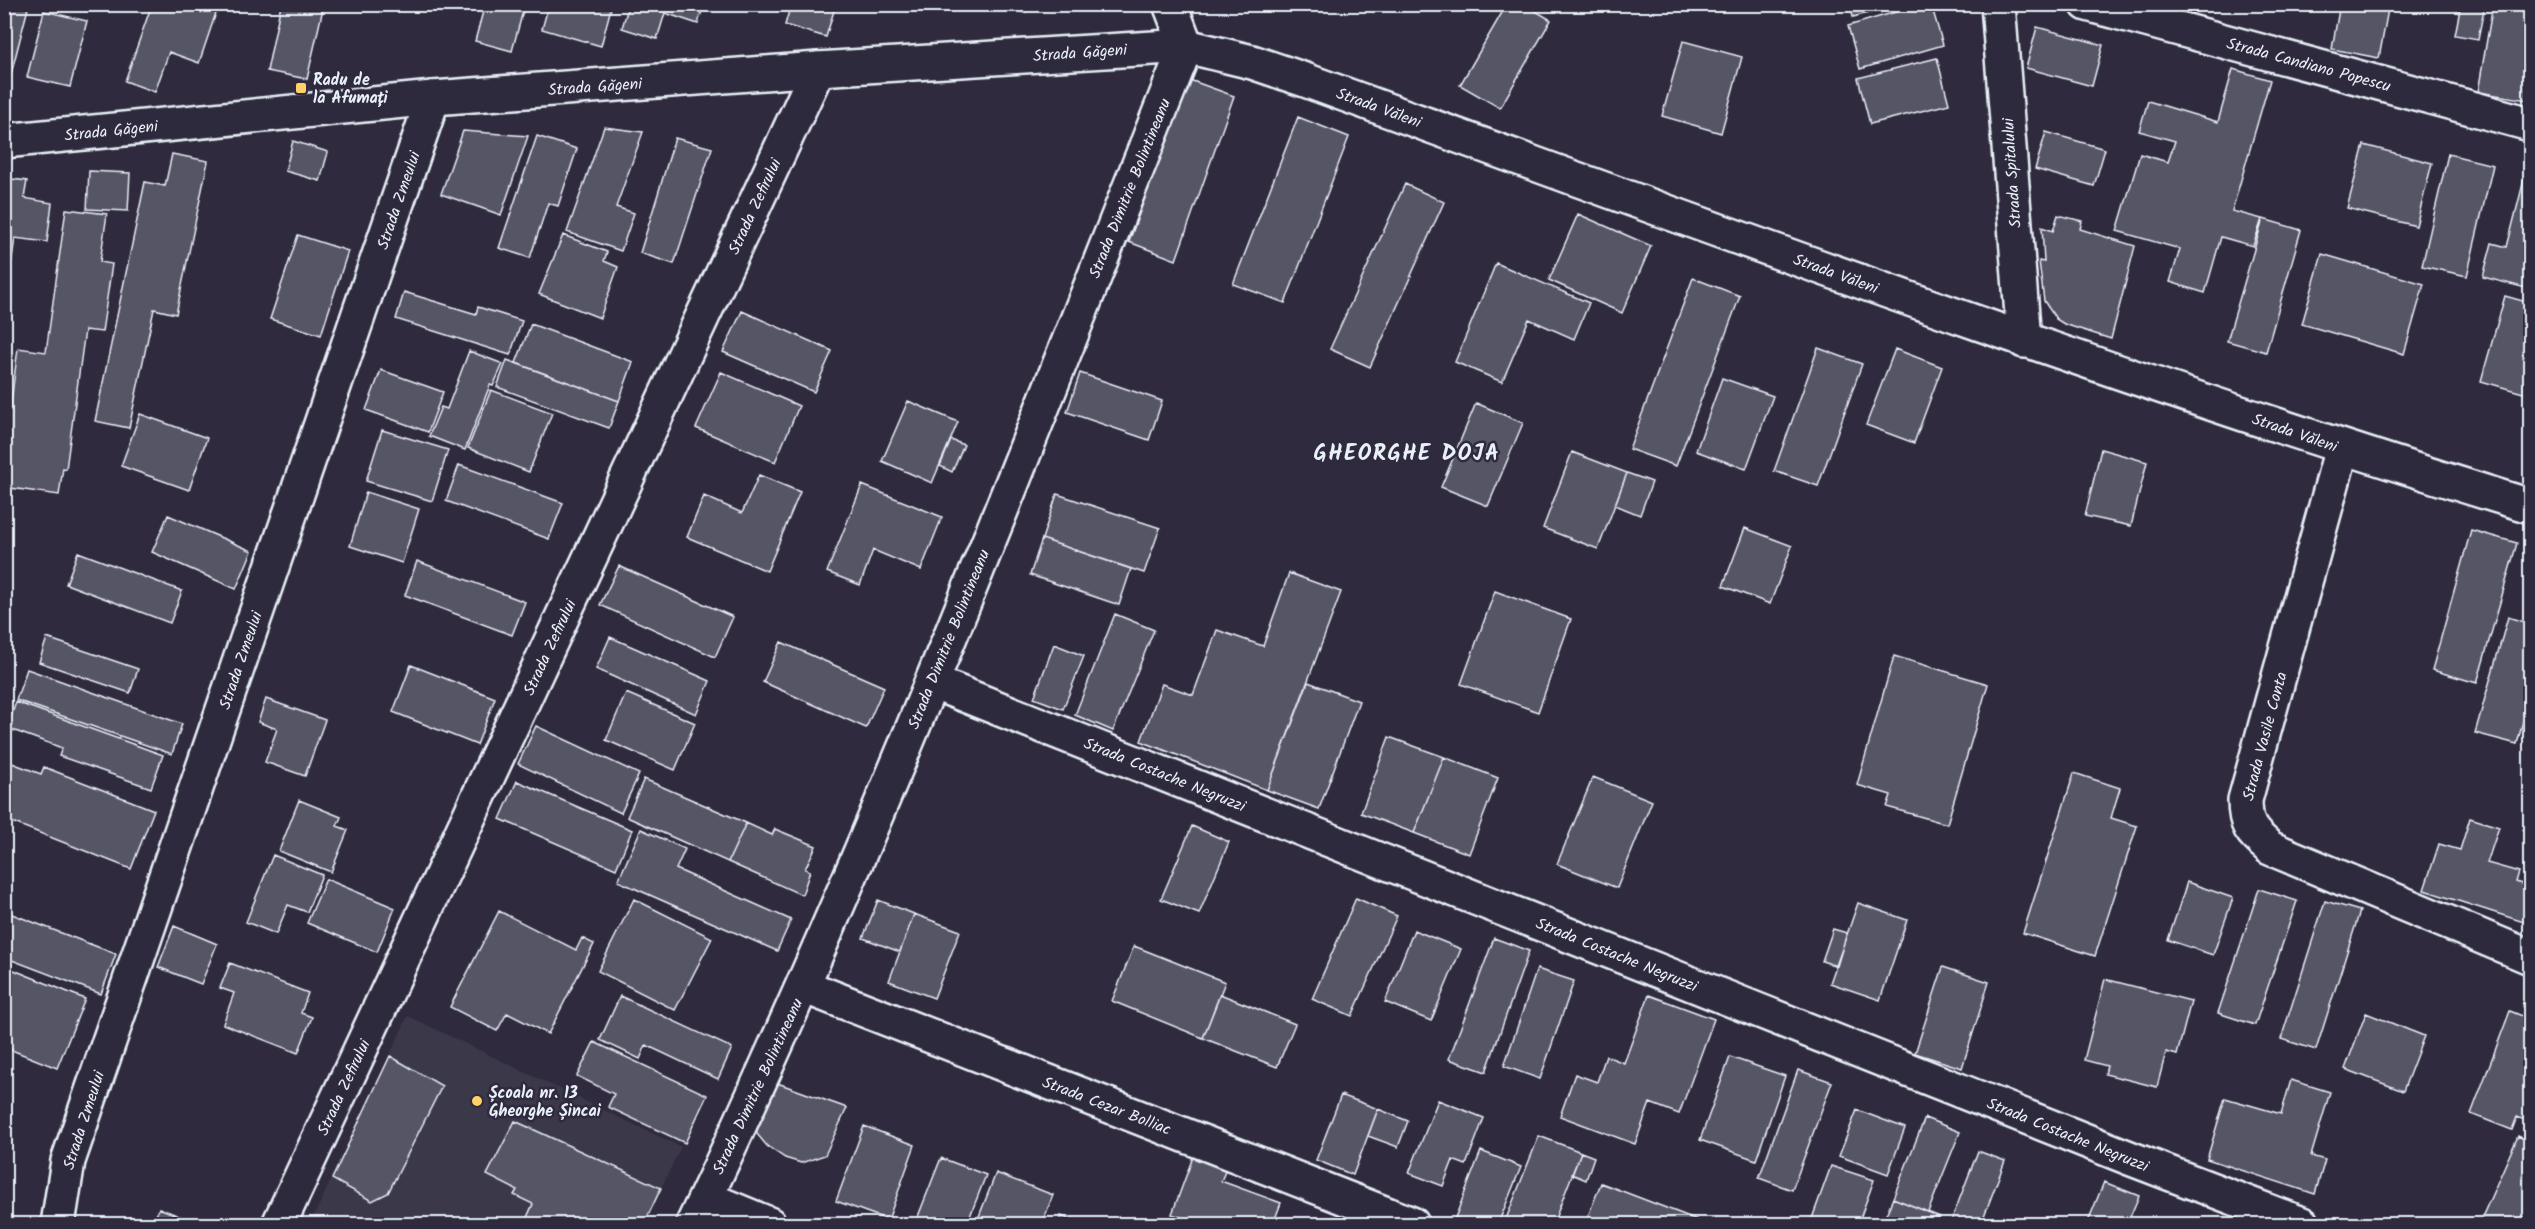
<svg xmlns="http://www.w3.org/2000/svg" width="2535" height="1229" viewBox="0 0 2535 1229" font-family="Kalam,sans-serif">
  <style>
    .built { fill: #3b3749 }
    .building { fill: #575565; stroke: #e8f1f8; stroke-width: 1.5 }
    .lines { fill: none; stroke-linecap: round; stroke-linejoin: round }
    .minor-casing { stroke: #e8f1f8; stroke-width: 38 }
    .secondary-casing { stroke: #e8f1f8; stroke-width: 38 }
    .minor { stroke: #2f2a3d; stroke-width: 33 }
    .secondary { stroke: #2f2a3d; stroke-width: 33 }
    .poi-dot { fill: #ffd166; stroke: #2f2a3d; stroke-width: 2 }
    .labels { text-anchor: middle; stroke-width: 5; stroke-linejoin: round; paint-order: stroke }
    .street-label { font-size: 16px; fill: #e8f1f8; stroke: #2f2a3d }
    .poi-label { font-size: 16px; font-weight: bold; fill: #e8f1f8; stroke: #2f2a3d; text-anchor: start }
    .district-label { font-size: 22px; font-weight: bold; letter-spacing: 1.5px; fill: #e8f1f8; stroke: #2f2a3d }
  </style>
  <rect width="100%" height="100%" fill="#2f2a3d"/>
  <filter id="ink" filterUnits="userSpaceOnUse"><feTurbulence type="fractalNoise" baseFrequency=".0167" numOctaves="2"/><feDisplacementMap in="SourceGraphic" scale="12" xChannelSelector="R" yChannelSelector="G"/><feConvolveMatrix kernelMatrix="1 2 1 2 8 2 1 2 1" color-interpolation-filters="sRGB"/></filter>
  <g filter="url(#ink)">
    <path class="built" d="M408,1016L681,1147L644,1224H310Z"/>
    <path class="building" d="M4,4L28,8L4,101Z
      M152,4H219L199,63L169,52L155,92L125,81Z
      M281,4H324L307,79L267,71Z
      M485,4H525L512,51L475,41Z
      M549,4H612L601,46L542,29Z
      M629,4H704L698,24L665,13L657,39L622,28Z
      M791,4H836L826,37L785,25Z
      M995,4H1028L1025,13Z
      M1507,4H1524L1551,20L1500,108L1460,85Z
      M1850,4H1902L1853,17Z
      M1923,4H1931L1943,45L1860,69L1848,26Z
      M2340,4H2389L2379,58L2332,49Z
      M2461,4H2485L2478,39L2455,35Z
      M2493,4H2530V78L2527,100L2478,92Z
      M44,11L87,21L70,87L27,77Z
      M2037,27L2103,45L2092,86L2026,68Z
      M1683,41L1742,57L1721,133L1662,116Z
      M1937,58L1949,104L1870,124L1858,78Z
      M2233,69L2270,80L2232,211L2262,219L2253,246L2221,237L2205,293L2170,282L2180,249L2117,231L2140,154L2168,162L2175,141L2139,131L2148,101L2218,122Z
      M1187,79L1234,96L1176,260L1129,242Z
      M1298,117L1349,137L1285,303L1233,284Z
      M604,127L643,132L616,207L634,213L621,251L567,232Z
      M463,131L528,136L501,215L441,194Z
      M2046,132L2105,149L2094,186L2035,169Z
      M537,136L577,149L558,206L548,203L530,258L499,248Z
      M675,138L712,148L674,264L640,253Z
      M293,141L328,152L320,181L285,171Z
      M2364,145L2432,163L2416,226L2347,208Z
      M172,154L208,161L176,314L154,309L129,428L95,421L145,182L165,186Z
      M2448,154L2493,165L2467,276L2422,266Z
      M2530,156V289L2483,277L2492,243L2507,247Z
      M89,171L130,173L128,211L87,209Z
      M4,178L27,181L24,198L52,203L47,242L15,238L4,314Z
      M1405,184L1444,202L1370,367L1330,349Z
      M66,209L107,214L100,262L112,264L102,332L85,330L66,469L63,468L59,495L4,487V409L10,410L18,348L46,352Z
      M1578,214L1651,246L1622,313L1549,280Z
      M2058,215L2082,221L2080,229L2135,246L2111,339L2064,324L2056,319L2044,301L2039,261L2044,262L2042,227L2053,231Z
      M2263,219L2301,230L2266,352L2227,341Z
      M298,235L348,251L321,335L270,319Z
      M563,235L607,252L604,261L618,267L600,318L539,294Z
      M2322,254L2424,284L2404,354L2302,324Z
      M1496,263L1589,303L1574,339L1529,319L1502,382L1455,362Z
      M1693,278L1740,296L1676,466L1629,449Z
      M404,292L476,314L478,307L522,321L510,355L396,319Z
      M2505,296L2530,303V395L2481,381Z
      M742,311L832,351L814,392L723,352Z
      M531,324L633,362L619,401L516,363Z
      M1818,348L1862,364L1818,486L1774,471Z
      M1895,349L1942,367L1914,443L1866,425Z
      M469,351L503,364L493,386L490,385L465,450L429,436L441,407L447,409Z
      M507,360L619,401L609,428L497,387Z
      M381,370L443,392L428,432L366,410Z
      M721,372L799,406L775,462L696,428Z
      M1080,373L1162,401L1149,440L1067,412Z
      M1722,378L1773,396L1746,469L1696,451Z
      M491,390L552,413L529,472L468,448Z
      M908,401L958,422L932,483L882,461Z
      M1476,403L1523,423L1488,506L1441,487Z
      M140,414L207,438L189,490L121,466Z
      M382,430L448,450L432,501L366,481Z
      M951,440L964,445L952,472L940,466Z
      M2101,449L2147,462L2131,526L2085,516Z
      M1572,452L1627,473L1598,549L1543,528Z
      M459,465L563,503L549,539L446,501Z
      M1627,473L1652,482L1640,515L1615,505Z
      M759,475L800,492L767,571L687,537L704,496L742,513Z
      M862,485L942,517L921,570L873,550L860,585L827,572Z
      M366,492L419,509L402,563L350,546Z
      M1057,494L1160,528L1144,573L1042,539Z
      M168,515L252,551L236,589L152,552Z
      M1745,528L1792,546L1770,604L1723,586Z
      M2471,530L2517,543L2477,683L2432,670Z
      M1042,539L1131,569L1119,605L1030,575Z
      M78,552L182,591L170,623L66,584Z
      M417,561L525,602L512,635L405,595Z
      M619,566L733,617L715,657L600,605Z
      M1289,573L1341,592L1267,790L1141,741L1162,684L1193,695L1217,630L1263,646Z
      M1495,591L1571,619L1538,712L1461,684Z
      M1115,614L1154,630L1113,731L1075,715Z
      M2508,617L2530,624V695L2517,744L2475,733Z
      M610,637L710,681L696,714L596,669Z
      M47,638L138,669L130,693L39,662Z
      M781,642L884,687L866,728L763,682Z
      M1054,644L1084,656L1063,709L1034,698Z
      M1894,656L1988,684L1947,824L1887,807L1891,795L1857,785Z
      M411,665L495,698L477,745L393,712Z
      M27,669L182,724L172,754L16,700Z
      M1308,682L1359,701L1319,809L1267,790Z
      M626,693L695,723L675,770L606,740Z
      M266,699L325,720L305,776L265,762L277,729L258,722Z
      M16,702L163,755L151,788L59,756L62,748L7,728Z
      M536,726L639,774L621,813L518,764Z
      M1389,737L1444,757L1414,833L1361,813Z
      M1444,757L1498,778L1469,854L1414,833Z
      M4,760L41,774L44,767L154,810L131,869L4,819Z
      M2074,773L2120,788L2111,818L2137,826L2095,956L2023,933Z
      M1593,777L1652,801L1617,888L1557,864Z
      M644,779L746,823L728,862L627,817Z
      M517,781L632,830L616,869L500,819Z
      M299,800L341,817L337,826L348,830L331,872L279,851Z
      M2470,818L2499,827L2487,863L2519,872L2516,882L2530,887V924L2424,890L2439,844L2460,850Z
      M746,823L772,835L775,829L816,846L805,869L810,871L802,895L728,862Z
      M1192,826L1229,842L1199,914L1161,899Z
      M641,829L685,849L676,869L791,920L777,951L618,881Z
      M273,855L322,875L307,912L288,905L276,934L246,922Z
      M326,879L395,908L377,952L307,923Z
      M2187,882L2233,898L2213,955L2168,940Z
      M2259,889L2297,901L2255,1025L2218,1013Z
      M1356,898L1397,916L1352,1016L1312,999Z
      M634,899L712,938L675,1010L598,971Z
      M878,900L914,914L900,952L863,938Z
      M2325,901L2360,911L2316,1050L2281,1039Z
      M1858,903L1907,920L1880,1000L1830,983Z
      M4,911L116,954L101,994L4,957Z
      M499,911L576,950L582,938L594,944L548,1034L507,1013L497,1031L450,1007Z
      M914,914L960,931L934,998L889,981Z
      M174,926L217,944L201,984L158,967Z
      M1833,929L1847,933L1837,966L1822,961Z
      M1414,930L1461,949L1431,1021L1385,1002Z
      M1494,938L1529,951L1486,1072L1449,1059Z
      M1134,946L1225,982L1203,1038L1112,1001Z
      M230,963L308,993L301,1013L312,1017L298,1053L223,1024L234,993L220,988Z
      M4,966L85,999L57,1068L4,1047Z
      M1943,967L1989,982L1962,1068L1915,1053Z
      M1537,969L1574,981L1540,1079L1504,1066Z
      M2105,979L2191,1001L2177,1055L2166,1052L2157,1087L2105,1074L2107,1066L2084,1060Z
      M1220,994L1295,1024L1277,1067L1203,1038Z
      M1649,995L1714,1019L1679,1114L1650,1103L1635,1144L1560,1116L1575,1074L1597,1082L1606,1056L1624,1063Z
      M620,996L732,1048L718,1079L646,1045L640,1059L600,1040Z
      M2510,1011L2530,1019V1122L2517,1117L2512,1130L2471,1114Z
      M2366,1013L2424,1036L2403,1091L2345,1069Z
      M594,1042L707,1095L685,1143L608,1107L614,1094L577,1076Z
      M390,1056L442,1086L388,1193L372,1201L332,1179Z
      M1730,1057L1785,1076L1756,1160L1700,1140Z
      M1798,1070L1832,1082L1792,1190L1759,1178Z
      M769,1080L847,1108L825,1155L801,1163L785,1158L767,1146L757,1134L754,1114Z
      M2291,1080L2330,1092L2311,1156L2325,1160L2315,1194L2207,1159L2225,1098L2281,1114Z
      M1341,1095L1378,1109L1353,1175L1316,1160Z
      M1438,1100L1484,1118L1466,1165L1453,1160L1443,1186L1409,1173Z
      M1378,1109L1408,1121L1398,1147L1368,1136Z
      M1857,1110L1905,1128L1888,1174L1839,1156Z
      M1925,1118L1960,1132L1928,1212L1893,1198Z
      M515,1121L661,1188L644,1224H524L533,1204L514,1195L517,1190L487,1175Z
      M864,1126L915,1145L888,1220L836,1201Z
      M1539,1136L1581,1152L1553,1224H1520L1506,1219Z
      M2518,1136L2530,1142V1206L2522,1224H2479Z
      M1481,1151L1521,1167L1498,1224H1471L1455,1218Z
      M1978,1151L2005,1161L1981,1224H1950Z
      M1581,1152L1594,1157L1586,1180L1572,1174Z
      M1193,1157L1226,1169L1221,1181L1281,1203L1273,1224H1200L1172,1214Z
      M941,1158L986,1175L967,1224H915Z
      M1831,1166L1874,1180L1858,1224H1810Z
      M996,1173L1053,1195L1042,1224H976Z
      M2104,1182L2139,1196L2127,1224H2087Z
      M1601,1183L1708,1224H1585Z
      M1893,1198L1940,1217L1937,1224H1882Z
      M159,1208L199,1224H153Z
      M1061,1216L1082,1224H1058Z"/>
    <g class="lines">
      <defs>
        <path id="minor" d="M1998,4L2024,341
          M2087,4L2530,124
          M2342,448L2245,800C2245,826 2251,832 2270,848L2530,957
          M932,682L2132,1159L2302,1224
          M803,986L1412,1224
          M706,1198L769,1224
          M58,1224L68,1161L433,98
          M279,1224L818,69
          M693,1224C877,840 1028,441 1186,46L1170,4"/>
        <path id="secondary" d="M4,141L433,98L818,69L1186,46L1252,62L1305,80C1711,228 2117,379 2530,506"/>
      </defs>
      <use href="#minor" class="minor-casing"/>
      <use href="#secondary" class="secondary-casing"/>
      <use href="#minor" class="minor"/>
      <use href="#secondary" class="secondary"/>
    </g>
  </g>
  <g class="poi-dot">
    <rect x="295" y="82" width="12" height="12" rx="3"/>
    <circle cx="477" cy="1101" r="6"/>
  </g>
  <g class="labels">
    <g class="street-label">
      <text transform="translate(1080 52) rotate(-4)" y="6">Strada Găgeni</text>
      <text transform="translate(2309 64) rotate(15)" y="6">Strada Candiano Popescu</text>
      <text transform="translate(595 86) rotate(-4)" y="6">Strada Găgeni</text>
      <text transform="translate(1379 107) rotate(20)" y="6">Strada Văleni</text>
      <text transform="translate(111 130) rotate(-6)" y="6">Strada Găgeni</text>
      <text transform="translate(2011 173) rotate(-94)" y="6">Strada Spitalului</text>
      <text transform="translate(1129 188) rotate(-68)" y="6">Strada Dimitrie Bolintineanu</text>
      <text transform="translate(398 200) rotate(-71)" y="6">Strada Zmeului</text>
      <text transform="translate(754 206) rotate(-65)" y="6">Strada Zefirului</text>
      <text transform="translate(1836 273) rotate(20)" y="6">Strada Văleni</text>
      <text transform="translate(2295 432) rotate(19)" y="6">Strada Văleni</text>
      <text transform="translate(948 639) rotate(-68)" y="6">Strada Dimitrie Bolintineanu</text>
      <text transform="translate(549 647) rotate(-65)" y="6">Strada Zefirului</text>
      <text transform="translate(240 660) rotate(-71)" y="6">Strada Zmeului</text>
      <text transform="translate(2264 736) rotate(-75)" y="6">Strada Vasile Conta</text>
      <text transform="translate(1165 774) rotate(22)" y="6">Strada Costache Negruzzi</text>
      <text transform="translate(1617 954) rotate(22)" y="6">Strada Costache Negruzzi</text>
      <text transform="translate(757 1086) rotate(-65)" y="6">Strada Dimitrie Bolintineanu</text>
      <text transform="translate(343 1087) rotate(-65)" y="6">Strada Zefirului</text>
      <text transform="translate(1107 1105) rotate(21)" y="6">Strada Cezar Bolliac</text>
      <text transform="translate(83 1120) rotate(-72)" y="6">Strada Zmeului</text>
      <text transform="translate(2068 1134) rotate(22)" y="6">Strada Costache Negruzzi</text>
    </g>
    <g class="poi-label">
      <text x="313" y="85">Radu de<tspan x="313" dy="18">la Afumați</tspan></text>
      <text x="489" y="1098">Școala nr. 13<tspan x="489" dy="18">Gheorghe Șincai</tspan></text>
    </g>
    <g class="district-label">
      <text x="1407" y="460">GHEORGHE DOJA</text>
    </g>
  </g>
  <rect width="2535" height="1229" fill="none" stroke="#2f2a3d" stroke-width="24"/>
  <rect x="12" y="12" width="2511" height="1205" fill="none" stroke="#e8f1f8" stroke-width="2" filter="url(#ink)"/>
</svg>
